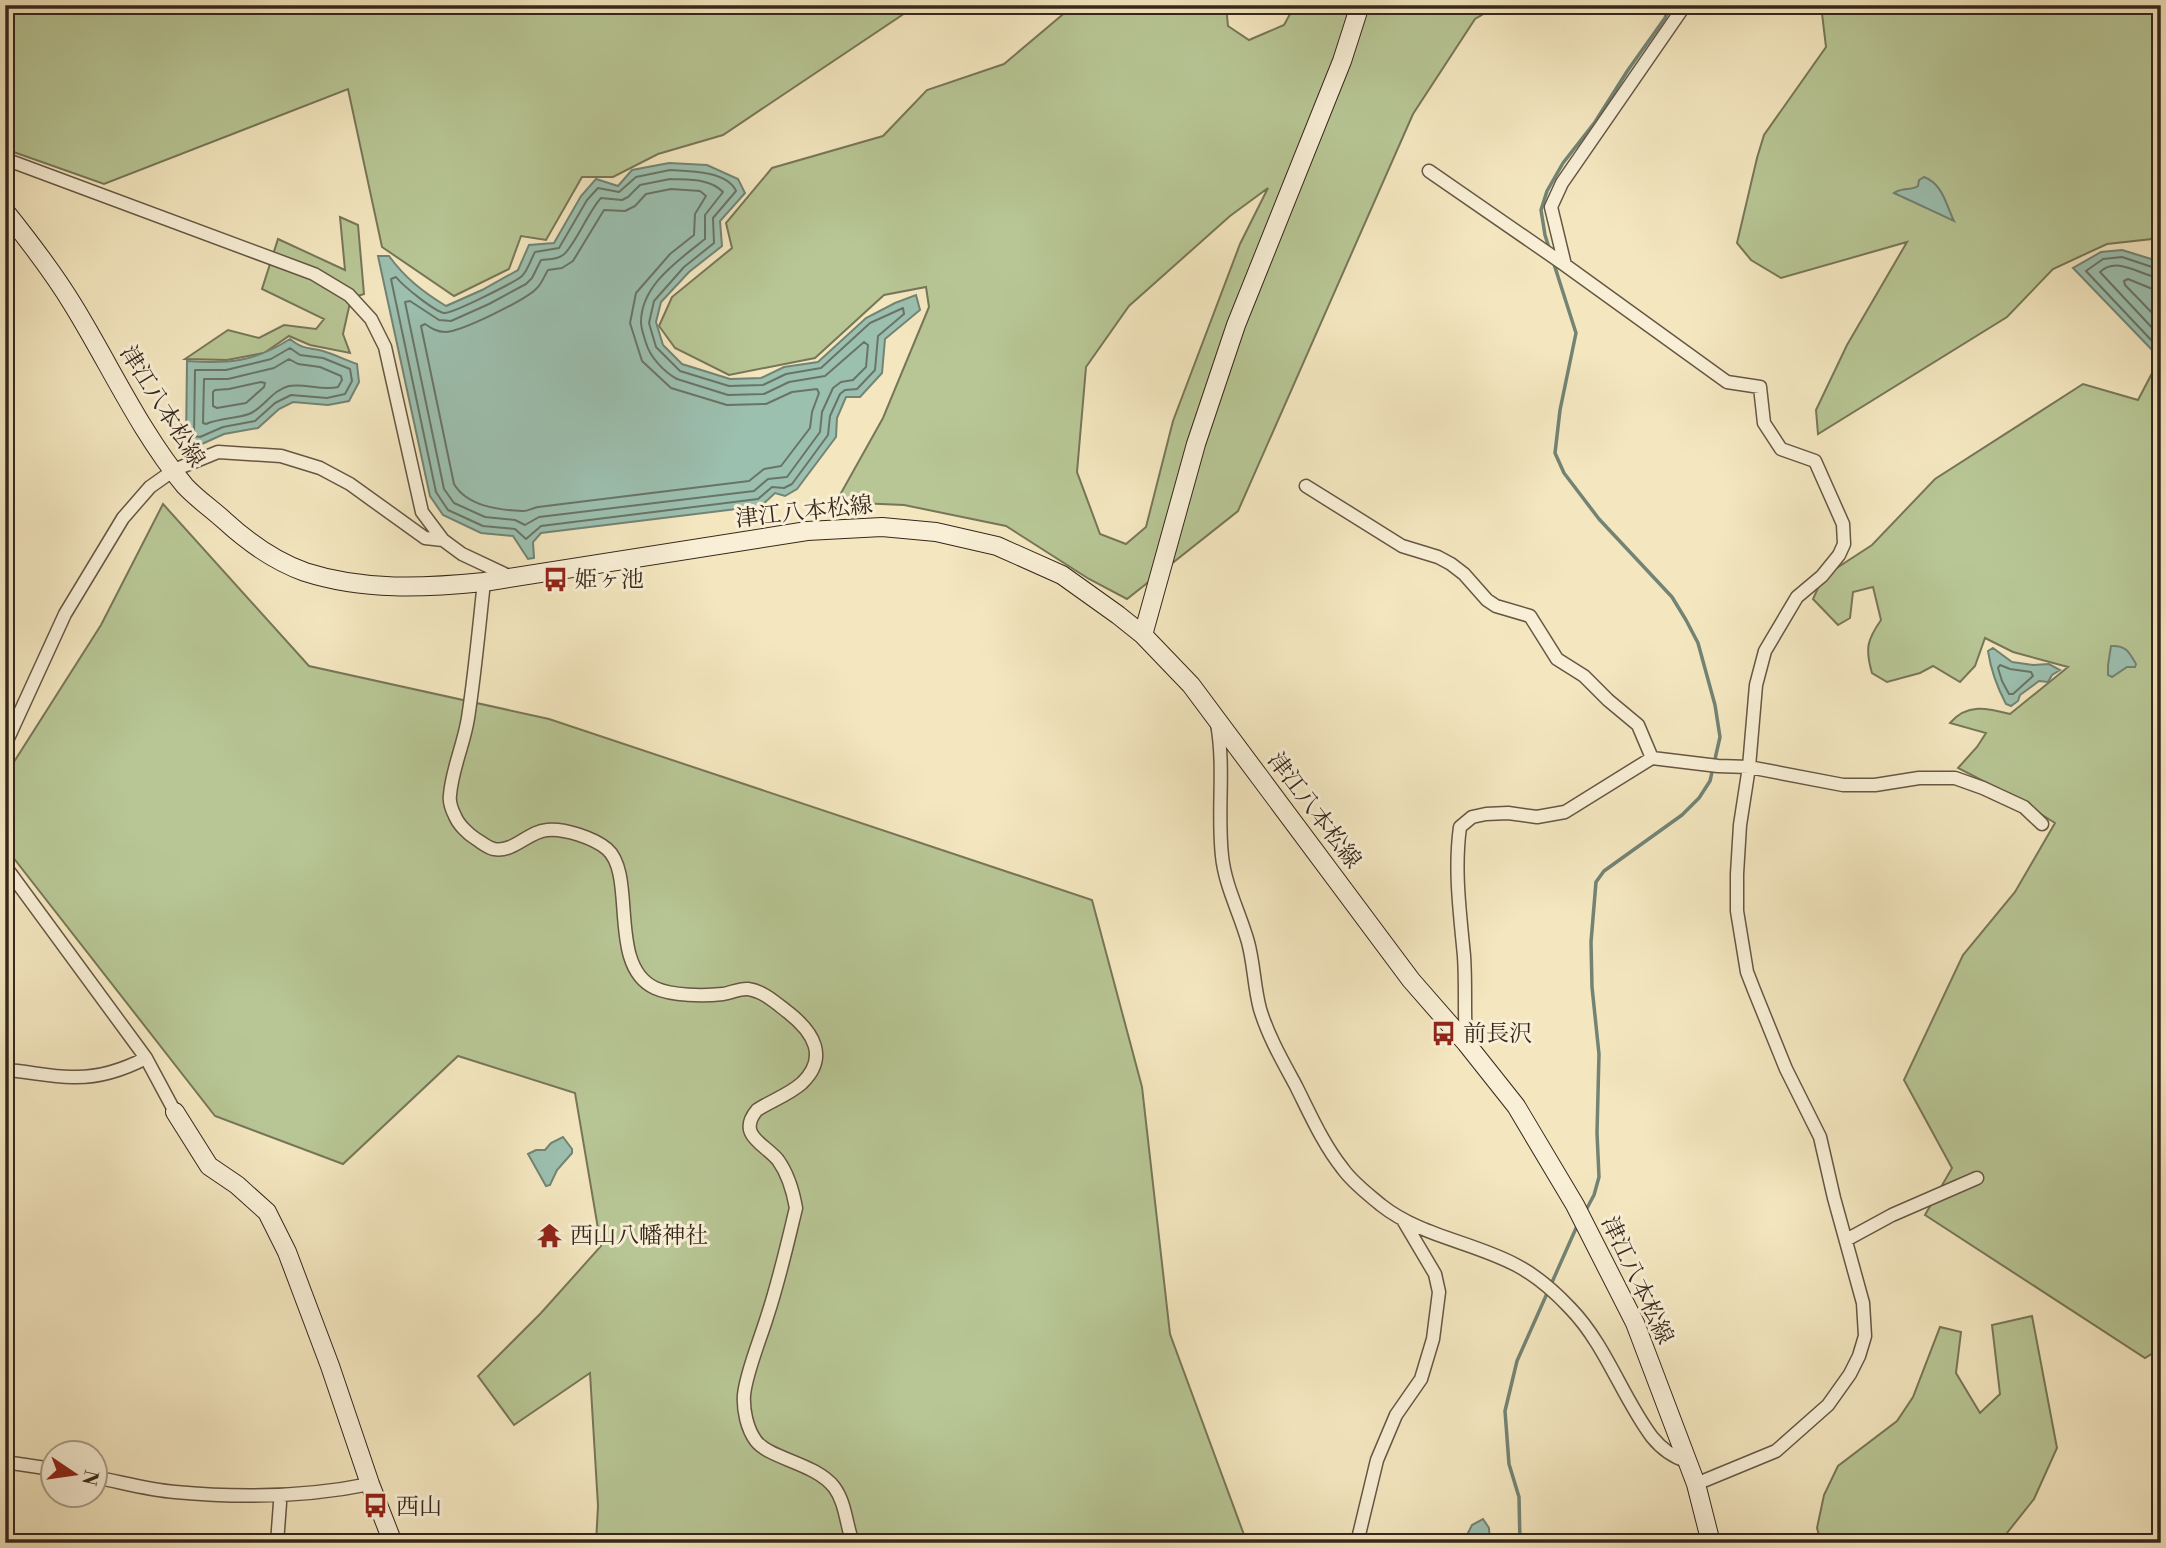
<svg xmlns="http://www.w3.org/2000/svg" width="2166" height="1548" viewBox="0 0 2166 1548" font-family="'Libre Bodoni','Noto Serif JP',serif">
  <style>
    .green { fill: #b8c695; stroke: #777658; stroke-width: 2; fill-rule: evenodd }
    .water { fill: #9cc0b0; stroke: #738374; stroke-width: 2 }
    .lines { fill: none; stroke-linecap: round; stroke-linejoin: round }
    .shore { stroke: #697466; stroke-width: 2 }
    .stream { stroke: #738374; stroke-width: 3.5 }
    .street-casing { stroke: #665744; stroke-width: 15 }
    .secondary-casing { stroke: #36271b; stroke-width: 20 }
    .street { stroke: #f8efd6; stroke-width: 12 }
    .secondary { stroke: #f8efd6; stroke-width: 18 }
    .labels { text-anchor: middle; stroke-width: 6; stroke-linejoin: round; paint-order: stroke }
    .street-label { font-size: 23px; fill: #36271b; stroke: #f8efd6 }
    .poi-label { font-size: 23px; fill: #36271b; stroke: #f8efd6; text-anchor: start }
  </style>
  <rect width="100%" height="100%" fill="#f4e7c0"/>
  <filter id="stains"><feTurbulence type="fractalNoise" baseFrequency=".00286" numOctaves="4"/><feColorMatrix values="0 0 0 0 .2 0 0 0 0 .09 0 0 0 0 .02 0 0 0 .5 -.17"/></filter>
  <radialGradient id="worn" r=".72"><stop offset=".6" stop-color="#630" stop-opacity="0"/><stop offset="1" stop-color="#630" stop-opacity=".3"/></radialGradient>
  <path class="green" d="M5,5H917L723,135L658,154L613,177H582L546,240L521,236L509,269L454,296L382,247L348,89L104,184L5,149Z
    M1074,5H1226L1228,26L1249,40L1284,25L1295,5H1499L1475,19L1413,114L1238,511L1127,599L1089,579L1006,526L904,505L836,502L883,418L929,307L926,287L884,295L815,358L729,375L675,348L659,326L672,297L732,248L726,223L772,168L883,136L927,90L1004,64ZM1268,188L1240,244L1173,421L1146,527L1126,544L1100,534L1077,472L1086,367L1129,306L1230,216Z
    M1821,5H2161V238L2107,244L2053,269L2007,317L1818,434L1816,410L1847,345L1907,242L1781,278L1751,260L1737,243L1757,158L1764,135L1826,47Z
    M340,217L358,225L364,294L351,298L343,334L350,353L310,345L289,336L264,353L227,360L185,359L228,330L259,338L284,325L316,329L324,319L262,289L278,239L345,270Z
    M2161,356V1348L2145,1358L1925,1215L1952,1168L1904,1080L1963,955L2015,892L2055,823L2005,792L1958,768L1977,747L1986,733L1950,723C1967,703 1987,708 2010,714L2068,667L2013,652L1985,638L1975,666L1960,682L1933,666L1920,673L1887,682L1872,673C1865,649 1867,640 1881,620L1873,587L1853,592L1850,618L1838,625L1813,599L1823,577L1872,545L1935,479L2083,384L2138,400Z
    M163,504L309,666L549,719L1092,900L1142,1087L1170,1334L1247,1543H596L598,1506L590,1373L514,1425L478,1376L541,1313L601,1246L575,1093L458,1056L343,1164L215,1116L5,847V776L101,625Z
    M2032,1316L2057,1448L2034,1499L1999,1543H1821L1817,1528L1824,1495L1838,1466L1897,1421L1913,1397L1940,1327L1961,1332L1956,1373L1980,1413L2000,1394L1992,1325Z"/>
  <path class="water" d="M669,163L707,165L738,179L745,193L720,221L722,246L689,272L661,302L656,322L663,345L682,364L730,379L761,378L784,367L818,362L866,318L895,303L916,295L920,310L885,339L882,373L860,397H846L837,418L836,437L797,489L785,496L775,493L761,506L541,533L533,542L534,558L528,559L513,536L481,533L443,515L430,496L378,256H389C405,278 423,292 446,306L482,290L518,270L529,245L554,243L581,196L596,179L618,186L632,170Z
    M1924,177C1943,184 1946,205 1954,221L1894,193C1903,187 1911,191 1918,186L1919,180Z
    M2122,250L2161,262V348L2154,352L2073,268L2101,252Z
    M290,339C304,350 307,347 323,351C333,354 346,360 357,364L359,382L349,401L328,405L293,402L279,409L258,428L224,434L202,444L186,446L187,361C229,364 254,362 290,339Z
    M2111,646C2126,645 2129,652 2136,664L2135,667H2127L2112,677L2108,675V665Z
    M1993,648L2012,662L2033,665L2049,664L2060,670L2052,675L2048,682L2039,681L2020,695L2018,701L2011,706L2006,704C1997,687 1991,671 1988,651Z
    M563,1137L572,1149V1153L557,1170L550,1185L546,1186L528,1154L536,1150H545L551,1143Z
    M1483,1519L1489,1528L1490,1543H1463L1472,1525Z"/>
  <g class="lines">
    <path class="shore" d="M670,170C689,171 727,171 736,191L713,218L714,243L684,267L654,301L649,323L656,347L680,371L729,386L763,385L786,374L821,368L870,323L903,308L904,314L878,336L875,370L857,389L845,390L840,394L830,416L828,435L792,484L784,488L772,487L758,499L541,526L526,539L515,529L483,526L448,510L436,492L391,279L396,277C403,286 434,311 444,313C452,314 515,282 522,276C528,270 531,259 535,252L559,248L587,200L598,188L619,192L636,177Z
      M670,179C688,180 710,178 723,192L705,215V239C679,260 641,285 641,322C641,329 644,336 646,343C650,357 664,372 677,379L728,395L764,394L789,382L825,376L864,342L868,345L866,367L853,380L841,382L833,388L822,412L820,432L787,477L768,479L754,491L539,517L525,525L515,520L485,517L454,503L444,489L405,302L410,301L439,320L451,321L489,304L526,284L532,278L541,260C548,259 557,260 563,255C574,247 588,212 601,198L622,200L628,197L640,185Z
      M671,189L700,191L706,196L695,214L694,235L670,254L636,293L630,323L642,361L671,388L727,405L766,404L792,392L817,389L819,393L812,412L810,428L781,466L764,469L749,481L538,507C532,508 527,512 522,511C498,510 467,506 454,484L421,326L425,324C431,328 437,332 445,332C461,332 525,300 536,289C542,284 544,276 548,270L562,268L573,261L604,210L625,211L635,206L646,194Z
      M2161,270L2122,257L2103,259L2086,271L2153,342L2161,343
      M2161,278C2142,277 2118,255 2100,272L2157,333L2161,334
      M2161,289L2150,288L2128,279L2124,281L2125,285L2161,322
      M290,348L300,355L323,358L350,369L352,381L345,394L327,398L291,395L275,403L255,421L223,427L200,437L194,436L195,370H226L271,359Z
      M289,359L298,364L320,367L341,376L342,380L338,387C322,391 305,383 289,386C272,390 263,409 249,414C234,419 221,418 206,424L203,423L204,379H228L274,368Z
      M261,382L265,383L264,387L246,403L217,408L213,406V392L215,390L229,389Z
      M2000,665L2010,669L2031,672L2033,676L2013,694H2009L2002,681L1998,668Z"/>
    <path class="stream" d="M1550,251L1545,235L1541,210L1547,191L1563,163L1595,122L1628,70L1665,18L1670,5
      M1553,261L1576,333L1560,410L1555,453L1564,473L1599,519L1672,597L1686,620L1698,643L1715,705L1720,737L1710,781L1699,798L1682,815L1604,871L1596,882L1591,942L1592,987L1599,1054L1597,1133L1599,1177L1594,1195L1586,1210
      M1520,1543L1519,1497L1509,1464L1505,1411L1517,1361L1577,1226"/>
    <defs>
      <path id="street" d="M1825,5H1828
        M5,159L314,274L349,295L371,319L385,347L422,512L443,540L462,554L511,577
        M1429,171L1565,265L1727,382L1760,387L1764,423L1781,449L1815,461L1843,524L1844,544L1839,555L1822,576L1797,597L1765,651L1756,685L1749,767L1740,825L1737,874V911L1747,972L1754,990L1786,1069L1820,1137L1834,1198L1863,1303L1865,1336L1859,1356L1850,1374L1828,1405L1776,1451L1696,1484
        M1565,265L1551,207L1562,183L1685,5
        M1306,486L1402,546L1438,557L1451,564L1464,574L1487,600L1496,606L1530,616L1557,659L1584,676L1608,700L1638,725L1652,758
        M484,582C479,627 475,673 468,718C464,744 452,769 450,795C449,801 452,810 455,816C458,824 468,834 476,839C481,842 488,848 494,849C513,853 529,831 547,830C564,828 594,838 607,849C637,875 607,966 655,988C672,996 704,996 723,994C731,993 740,988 748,989C764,991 777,1004 789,1013C813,1032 829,1057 802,1083C790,1094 771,1101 757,1110C736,1135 765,1144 778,1160C788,1174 793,1191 796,1208C787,1245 779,1281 767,1317C760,1340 746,1373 744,1395C743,1410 747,1429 756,1441C770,1459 815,1463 834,1487C846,1503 846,1525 853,1543
        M1217,724C1225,767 1217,812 1222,856C1225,886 1240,913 1248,942C1254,964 1254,987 1260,1009C1268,1036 1283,1062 1296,1086C1310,1114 1323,1144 1343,1169C1353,1183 1368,1194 1381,1205C1420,1236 1473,1242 1516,1265C1537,1276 1554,1291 1570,1308C1606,1345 1622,1397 1652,1437C1661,1448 1673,1457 1686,1461
        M5,745L65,614L123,518L150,487L174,470L218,452L281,456L320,468L350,484L425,538L443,540
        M5,866L146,1058L175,1112
        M1466,1043C1464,1014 1466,985 1464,956C1460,913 1454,870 1460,827L1472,817L1486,814L1508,813L1537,817L1565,812L1652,758L1718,766L1749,767L1843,785H1875L1919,778H1955L1983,788L2024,807L2042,824
        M5,1070C27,1071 49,1077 72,1077C98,1078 123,1070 146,1058
        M1846,1240L1892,1215L1977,1178
        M5,1462L52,1469
        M94,1477C121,1482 148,1490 175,1492C239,1498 307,1497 370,1484
        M277,1543L280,1503
        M1357,1543L1377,1460L1396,1415L1421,1379L1433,1339L1439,1292L1435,1274L1403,1220"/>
      <path id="secondary" d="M5,211C29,241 53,272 73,305C110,365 140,432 185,486C197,499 212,509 225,521C249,543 274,561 305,572C364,591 424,588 484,582L807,531L882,527L936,532L997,546L1062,575L1118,615L1143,635L1191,685L1411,980L1466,1043L1516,1106L1575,1205L1635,1323L1696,1484L1711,1543
        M1143,635L1196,444L1236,325L1342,61L1360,5
        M175,1112L209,1166L237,1185L267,1212L287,1252L330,1366L370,1484L393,1543"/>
    </defs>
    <use href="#street" class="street-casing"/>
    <use href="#secondary" class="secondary-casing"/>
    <use href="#street" class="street"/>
    <use href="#secondary" class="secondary"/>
  </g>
  <defs>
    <symbol id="bus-bare" viewBox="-9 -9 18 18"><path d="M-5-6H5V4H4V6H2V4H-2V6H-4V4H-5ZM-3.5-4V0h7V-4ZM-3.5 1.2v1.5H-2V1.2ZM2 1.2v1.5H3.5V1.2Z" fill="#8f2418" stroke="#f8efd6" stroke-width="2.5" paint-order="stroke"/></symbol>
    <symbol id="temple-bare" viewBox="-9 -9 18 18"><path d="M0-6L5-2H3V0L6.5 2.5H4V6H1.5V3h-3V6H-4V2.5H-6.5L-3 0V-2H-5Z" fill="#8f2418" stroke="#f8efd6" stroke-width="2.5" paint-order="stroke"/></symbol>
  </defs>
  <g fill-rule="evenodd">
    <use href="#bus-bare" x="538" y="562" width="35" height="35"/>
    <use href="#bus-bare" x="1426" y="1016" width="35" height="35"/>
    <use href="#temple-bare" x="532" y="1218" width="35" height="35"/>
    <use href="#bus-bare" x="358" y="1488" width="35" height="35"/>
  </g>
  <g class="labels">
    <g class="street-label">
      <text transform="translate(163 406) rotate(58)" y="8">津江八本松線</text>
      <text transform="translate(804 511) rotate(-6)" y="8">津江八本松線</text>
      <text transform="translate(1315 810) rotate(53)" y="8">津江八本松線</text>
      <text transform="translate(1638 1280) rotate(65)" y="8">津江八本松線</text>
    </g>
    <g class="poi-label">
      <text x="575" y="587">姫ヶ池</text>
      <text x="1463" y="1041">前長沢</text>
      <text x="570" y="1243">西山八幡神社</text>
      <text x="396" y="1514">西山</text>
    </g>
  </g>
  <rect width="2166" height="1548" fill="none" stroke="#f4e7c0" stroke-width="28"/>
  <rect x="7" y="7" width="2152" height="1534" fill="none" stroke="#36271b" stroke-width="3.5"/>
  <rect x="14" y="14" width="2138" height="1520" fill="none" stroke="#36271b" stroke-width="2"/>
  <g transform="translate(74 1474) rotate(103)"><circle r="33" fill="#f8efd6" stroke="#aa9f8b" stroke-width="2"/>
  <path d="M0-5L12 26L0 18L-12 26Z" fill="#8f2418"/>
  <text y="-10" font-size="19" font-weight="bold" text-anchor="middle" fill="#36271b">N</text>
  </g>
  <rect width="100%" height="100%" filter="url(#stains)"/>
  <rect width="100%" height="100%" fill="url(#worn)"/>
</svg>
